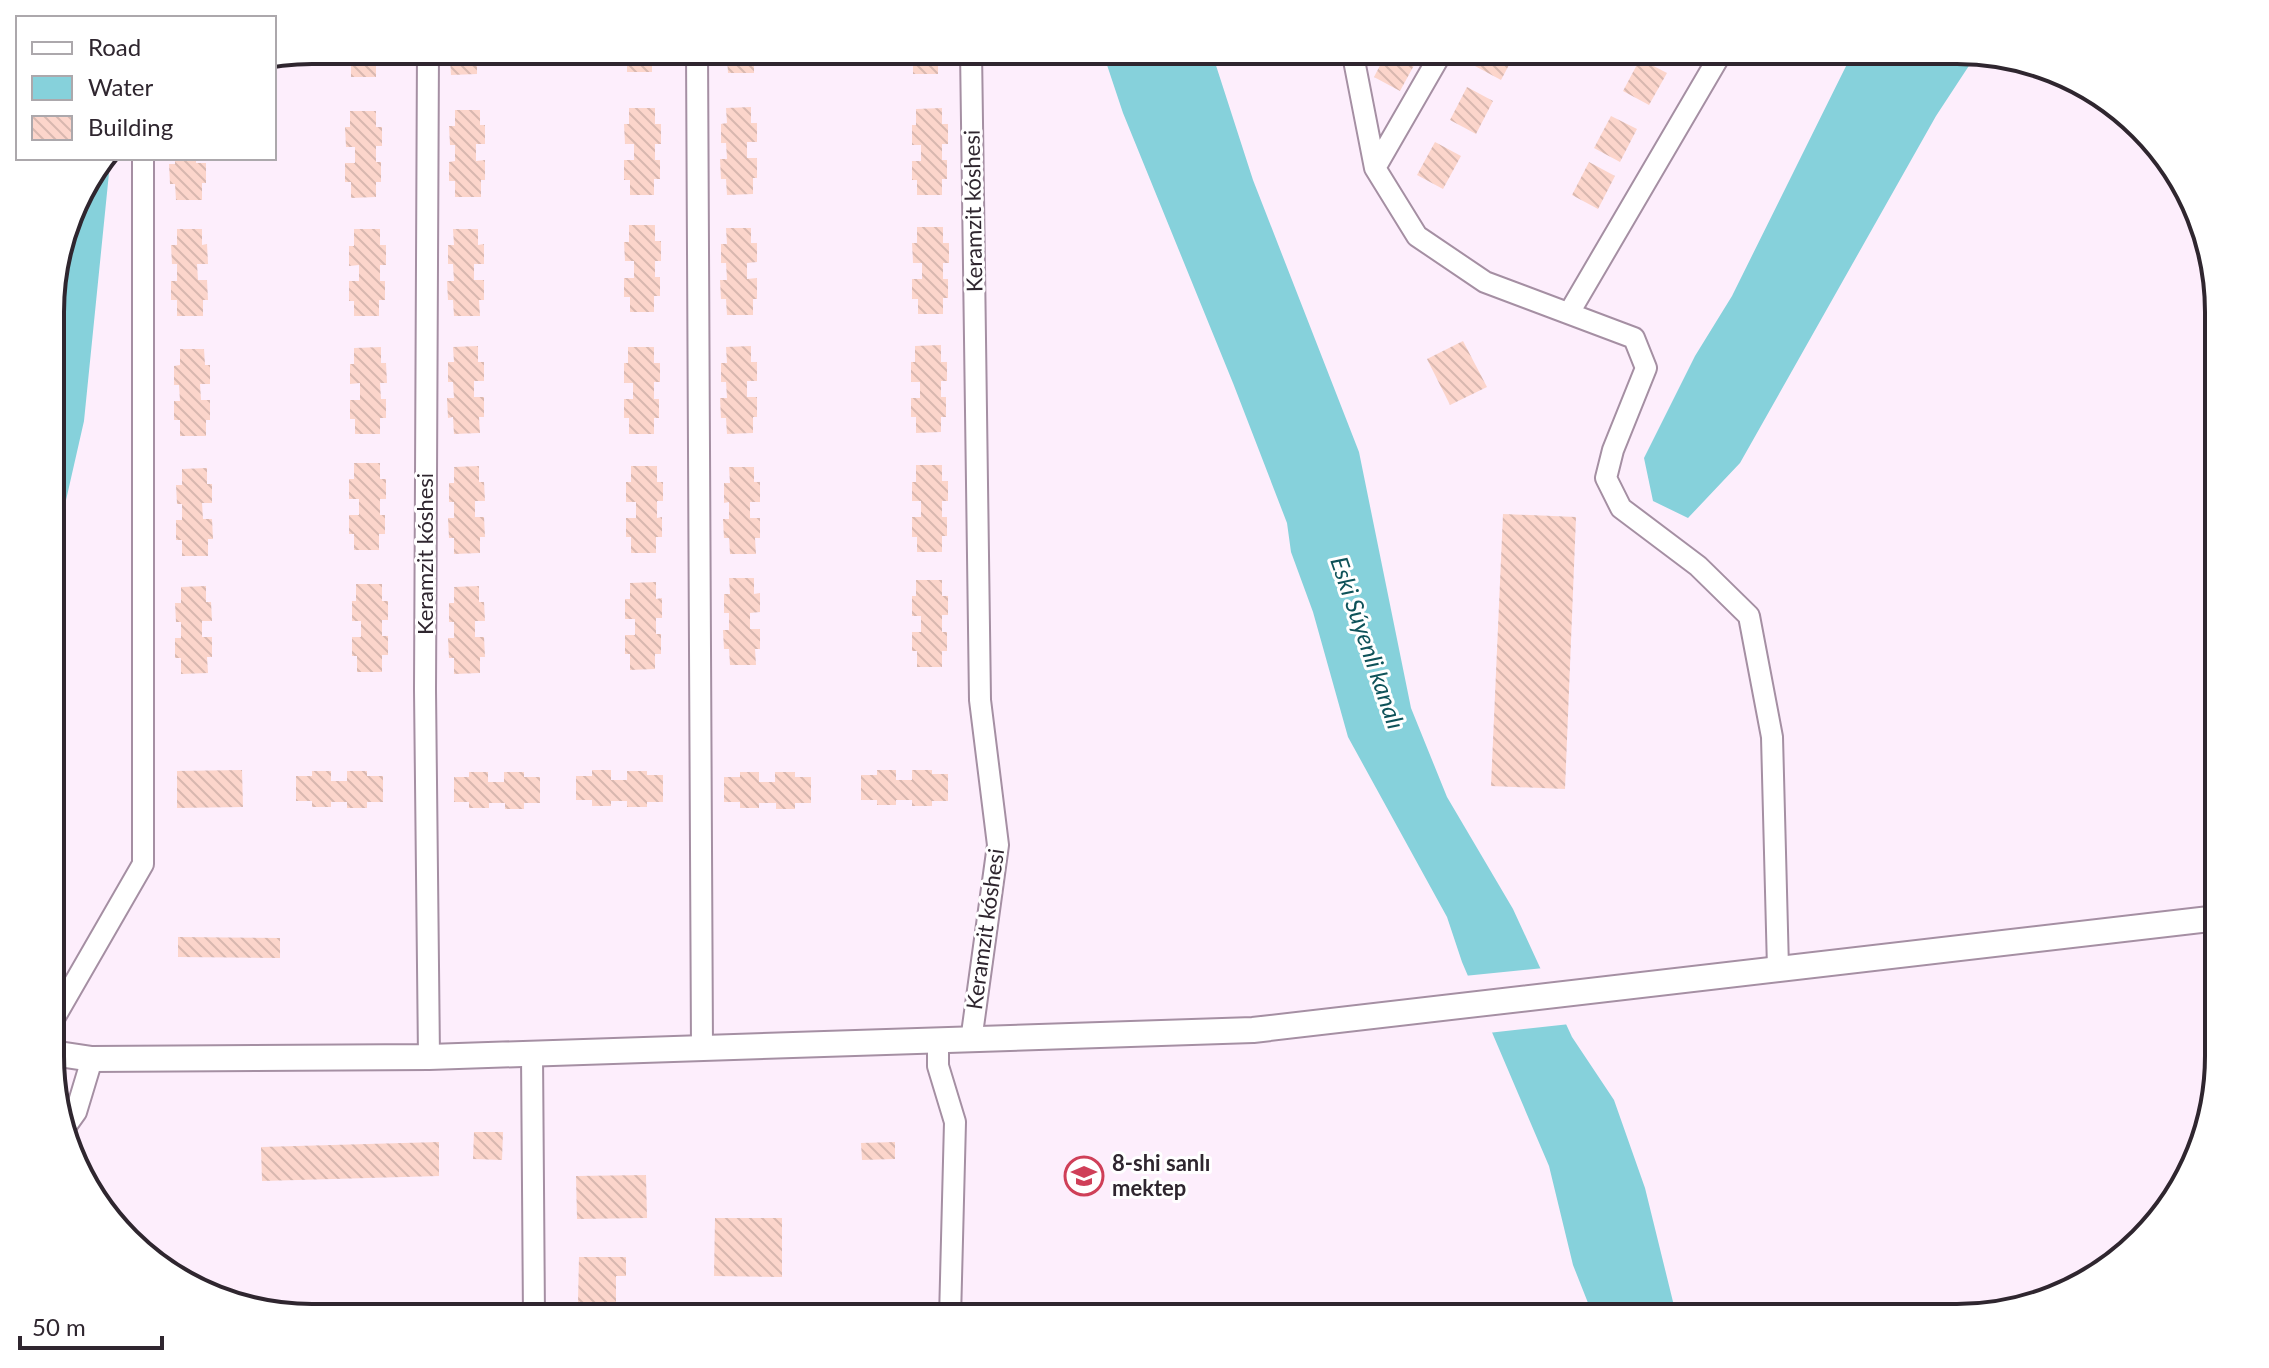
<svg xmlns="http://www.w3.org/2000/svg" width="2269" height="1368" viewBox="0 0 2269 1368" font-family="Lato,sans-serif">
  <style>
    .water { fill: #86d1db }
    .pier { fill: #fdeefc }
    .building { fill: url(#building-back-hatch) }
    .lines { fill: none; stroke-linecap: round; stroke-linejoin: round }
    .minor-casing { stroke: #a58fa3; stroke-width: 24 }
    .tertiary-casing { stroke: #a58fa3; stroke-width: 28 }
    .minor { stroke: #fff; stroke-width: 20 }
    .tertiary { stroke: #fff; stroke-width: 24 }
    .labels { text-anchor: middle; stroke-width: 6; stroke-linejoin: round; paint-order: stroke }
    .street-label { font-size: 22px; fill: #2f262f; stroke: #fff }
    .poi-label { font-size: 22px; font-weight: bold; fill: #2f262f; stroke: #fff; text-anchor: start }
    .water-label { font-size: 24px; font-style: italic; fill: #0e5259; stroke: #fff }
    .rim { fill: none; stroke: #2f262f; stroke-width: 4 }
  </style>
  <defs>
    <pattern id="building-back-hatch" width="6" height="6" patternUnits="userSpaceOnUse" patternTransform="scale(2)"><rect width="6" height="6" fill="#fcd5cb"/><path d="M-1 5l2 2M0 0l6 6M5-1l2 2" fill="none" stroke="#d8b7af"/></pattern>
  </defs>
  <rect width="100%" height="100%" fill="#fdeefc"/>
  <path class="water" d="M1102,50H1211L1253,180L1359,452L1411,708L1447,797L1513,909L1572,1037L1614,1100L1645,1188L1677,1318H1594L1573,1265L1549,1166L1462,962L1447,917L1348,737L1313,612L1291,552L1287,523L1233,383L1123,113Z
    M1854,50H1957L1976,55L1936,116L1740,463L1688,518L1653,501L1644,458L1695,356L1732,296Z
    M106,158H108L109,173L84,421L59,531L52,582V346L60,310V253L77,196Z"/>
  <path class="pier" d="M1544,968L1570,1024L1488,1033L1464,976Z"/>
  <path class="building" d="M345,50H381V61H376V77H351V62H345Z
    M445,50H481V58H477V74L451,75L450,59H445Z
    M622,50H657V56H652V72H627V57H622Z
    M722,50H758V56H754V73H728L727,57H722Z
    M908,50H944V58H938V74H913V58H908Z
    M1388,50H1403L1418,58L1400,91L1374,77Z
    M1484,50H1517L1501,80L1475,66Z
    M1640,59L1667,73L1649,105L1623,91Z
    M1467,87L1493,101L1476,134L1450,120Z
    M751,107V123H757V142H747V158H757V178H753V194L727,195L726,179H721L720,159H727L726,143H721V124L727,123L726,108Z
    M629,108H655V124H661V144H655V160H660V179H654V195H630V180H624V160H634V144H625L624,124H629Z
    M942,108V124H948V144H942V160H947V179H942V195H917V180H912V161H921V145H912V125H916V109Z
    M455,110H480V125H485V144H476V161L485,160V180H481V197H455V181H449V162L455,161V145H450L449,126H455Z
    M350,111H376V127H382V146H376V162H381V182H376V197L351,198V182H345V163H355V147H346L345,127H350Z
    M1611,116L1637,129L1620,162L1594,148Z
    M1435,142L1461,156L1443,189L1417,175Z
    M175,158H196V163H206V183H202V200H176L175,184H170L169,164H175Z
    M1589,162L1615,176L1598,209L1572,195Z
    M629,225H655V241H661V261H655V277H660V296H654V312H630V297H624V278H634V261H625L624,242H629Z
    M917,227H943V243H949V263H943V279H948V298H943V314H918V299H912V279H922V263H913L912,243H917Z
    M726,228H751V243H757V262L747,263V279L757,278V299H753V315H727L726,299H721L720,280H727L726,263H721V244H727Z
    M177,229H202V245L207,244L208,264H197L198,280H207L208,300H203V316H177V300H171V281H177V264H172L171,245H177Z
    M354,229H380V245H386V265H380V281H385V300H379V316H354V301H349V281H359V265L349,266V246H354Z
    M453,229H478V245L484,244V264H474V280H484V300H479L480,316H454L453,300H448L447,281H454L453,264H448V245H454Z
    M1463,341L1487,387L1450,405L1427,359Z
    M941,345V362H947V381H941V397H946V417H941V432L916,433V417H911V398H920V382H911V362H915V346Z
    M478,346V362H484V381H474V397H484V417H479L480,433L454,434L453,417L448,418L447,398H454L453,382H448V362H454L453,347Z
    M751,346V362H757V381H747V397H757V417H753V433L727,434L726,418H721L720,398H727L726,382H721V363H727L726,347Z
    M381,347V363H386L387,383H380L381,399H386V418H380V434H355V419H350V400H360V383L350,384V364H354V348Z
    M628,347H654V363H660V382H654V399H659V418H654V434H629V418H624V399H633V383H624V363H628Z
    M180,349H204L205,365H210V384H200L201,400H210V420H206V436H180V420H174V401H180L179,385H174V366L180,365Z
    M354,463H380V479H386V499H380V515H385V534H379V550H354V534H349V515H359V499H349V479H354Z
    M916,465H942V481H948V501H942V517H947V536H942V552H917V537H912V517H921V501H912V482H916Z
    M479,466V482H484L485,501H475V517H484L485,537H480V553L454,554V538H449L448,518H454V502H449V483H454V467Z
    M631,466H657V482H663V501H657V518L662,517V537H656V553H631V537H626V518H636V502H626V482H631Z
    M729,467H754V482H760V502H750V518H760V538H755L756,554H730L729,538H724L723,519H729V502L724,503V483H730Z
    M207,468V484H212V503H202L203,519H212L213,539H208V556H182V540H176V520H182V504H177L176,485H182V469Z
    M1503,514L1576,517L1565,789L1491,786Z
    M729,578H754V594L760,593V612L750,613V629H760V649H755L756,665H730L729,649H724L723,630H729V613H724V594H730Z
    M916,580H942V596H948V615H942V632H947V651H942V667H917V651H912V632H921V616H912V596H916Z
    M656,582V599L662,598V618H656V634H661V654H655V669L630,670V654H625V635H635V619H625V599H630V583Z
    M356,584H382V601H388V620H382V636H388V655H382V672H357V656H352V637H361V621H352V601H356Z
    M206,586V602H211L212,621H202V637H212V657H207L208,673L181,674V658H175V638H181V622H176L175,603H181V587Z
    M479,586V602H484L485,621H475V637H484L485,657H480V673L454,674V658H449L448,638H454V622H449V603H454V587Z
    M242,770L243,807L177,808V771Z
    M592,770H611V780H627V771H647V775H663V802H647V807H627V801H611V806H592V800H576V776H592Z
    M877,770H896V780H912V770H932V774H948V801H932V806H912V800H896V805H877V800H861V775H877Z
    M312,771H331V781H347V771H367V776H383V802H367V808H347V802H331V807H312V801H296V776H312Z
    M469,772H488V782H504V772H524V777H540V803H524V809H505V803H489V808H469V802H454V777H469Z
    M740,772H759V782H775V772H795V777H811V803H795V809H776V803H759V808H740V802H724V777H740Z
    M178,937L280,938V958L178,957Z
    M474,1132H503L502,1160L473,1159Z
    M439,1142V1176L262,1181L261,1147Z
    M895,1142V1159L862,1160L861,1143Z
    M646,1175L647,1218L577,1219L576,1176Z
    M715,1218H782V1277L714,1276Z
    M579,1257H626V1276H616V1302H578Z"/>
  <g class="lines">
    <defs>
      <path id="minor" d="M428,50L425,690L429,1057
        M697,50L702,1049
        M1352,50L1375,168L1417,236L1485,282L1634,338L1646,368L1613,450L1606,478L1621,508L1698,566L1749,616L1772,737L1778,968
        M1375,168L1443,50
        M1569,313L1723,50
        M52,1022L143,864V158
        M971,1041L998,845L980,700L971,50
        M938,1042V1066L955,1122L950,1318
        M532,1054L534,1318
        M66,1126L76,1112L92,1059"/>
      <path id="tertiary" d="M52,1053L92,1059L429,1057L1253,1030L2218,918"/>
    </defs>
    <use href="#minor" class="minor-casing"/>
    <use href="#tertiary" class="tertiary-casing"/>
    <use href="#minor" class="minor"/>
    <use href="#tertiary" class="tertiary"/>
  </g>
  <defs>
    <symbol id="school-ring" viewBox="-11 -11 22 22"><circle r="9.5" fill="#fff" stroke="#cf3f58" stroke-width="1.5"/><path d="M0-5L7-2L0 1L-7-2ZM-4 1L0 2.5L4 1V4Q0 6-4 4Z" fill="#cf3f58"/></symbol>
  </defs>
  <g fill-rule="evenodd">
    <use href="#school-ring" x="1062" y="1154" width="44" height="44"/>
  </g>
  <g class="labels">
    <g class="street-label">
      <text transform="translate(973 211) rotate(-91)" y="8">Keramzit kóshesi</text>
      <text transform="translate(425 554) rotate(-90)" y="8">Keramzit kóshesi</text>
      <text transform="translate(985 929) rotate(-82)" y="8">Keramzit kóshesi</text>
    </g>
    <g class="poi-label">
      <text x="1112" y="1171">8-shi sanlı<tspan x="1112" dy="25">mektep</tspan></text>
    </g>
    <g class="water-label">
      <text transform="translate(1367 643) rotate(71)" y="8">Eski Súyenli kanalı</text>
    </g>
  </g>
  <path d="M0 0H2269V1368H0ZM312 64H1957A248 248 0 0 1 2205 312V1056A248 248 0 0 1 1957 1304H312A248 248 0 0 1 64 1056V312A248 248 0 0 1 312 64Z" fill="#fff" fill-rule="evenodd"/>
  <path class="rim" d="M312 64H1957A248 248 0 0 1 2205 312V1056A248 248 0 0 1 1957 1304H312A248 248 0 0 1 64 1056V312A248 248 0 0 1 312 64Z"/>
  <rect x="16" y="16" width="260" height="144" fill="#ffffff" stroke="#aca8ac" stroke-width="2"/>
  <rect x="32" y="42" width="40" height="12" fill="#ffffff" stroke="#aca8ac" stroke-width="2"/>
  <text x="88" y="56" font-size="24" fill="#2f262f">Road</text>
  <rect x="32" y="76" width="40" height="24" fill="#86d1db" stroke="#aca8ac" stroke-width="2"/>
  <text x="88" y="96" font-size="24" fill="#2f262f">Water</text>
  <rect x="32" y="116" width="40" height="24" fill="url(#building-back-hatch)" stroke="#aca8ac" stroke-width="2"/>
  <text x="88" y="136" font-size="24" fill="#2f262f">Building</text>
  <path d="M20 1336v12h142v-12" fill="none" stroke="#2f262f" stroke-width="4"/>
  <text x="32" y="1336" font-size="24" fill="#2f262f" stroke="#ffffff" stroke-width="6" paint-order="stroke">50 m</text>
</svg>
